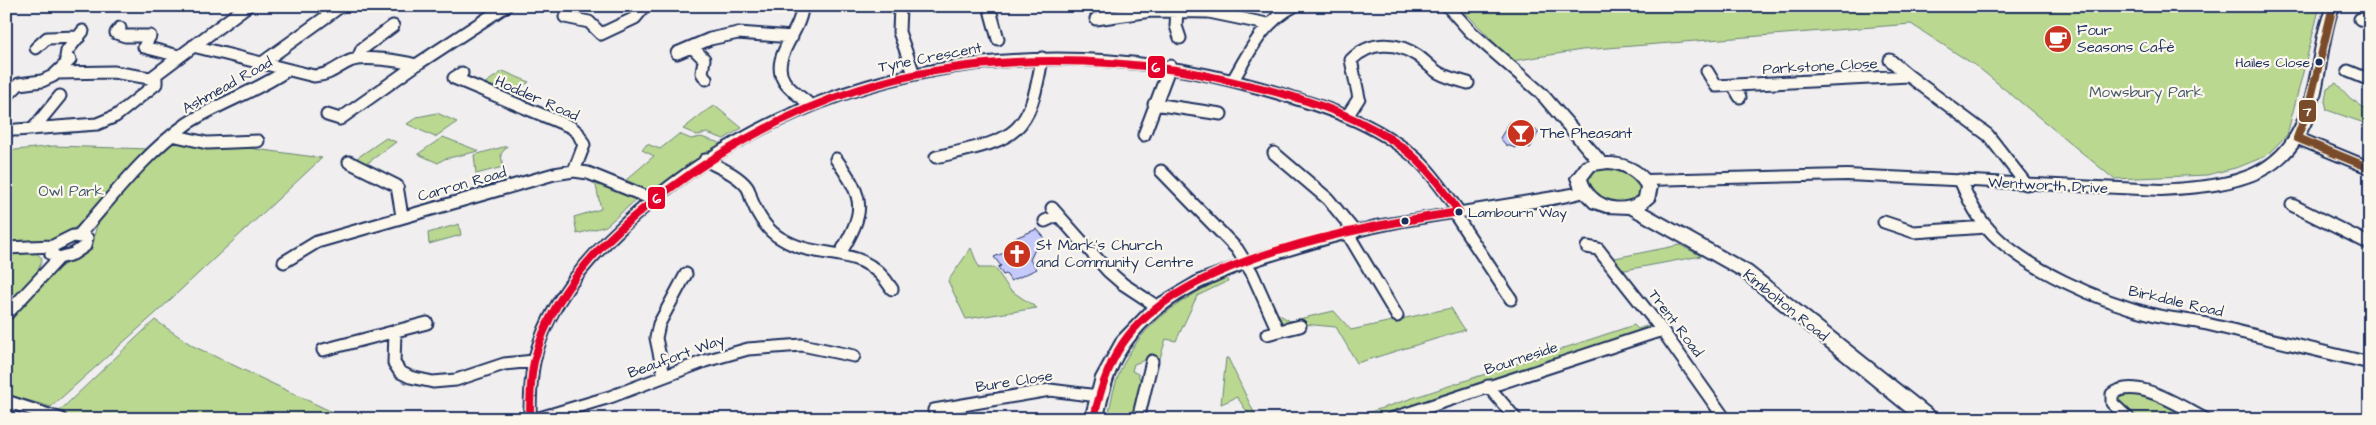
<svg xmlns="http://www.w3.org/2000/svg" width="2376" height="425" viewBox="0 0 2376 425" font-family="'Architects Daughter',sans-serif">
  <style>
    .green { fill: #bad890; stroke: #6a8477 }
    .building { fill: #c6c9fc; stroke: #1b2f5e }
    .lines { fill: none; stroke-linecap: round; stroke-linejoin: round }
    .minor-casing { stroke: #1b2f5e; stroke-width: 15 }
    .tertiary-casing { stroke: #1b2f5e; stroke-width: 4 }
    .secondary-casing { stroke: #1b2f5e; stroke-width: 4 }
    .minor { stroke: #fbf7ec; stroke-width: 11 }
    .tertiary { fill: #fbf7ec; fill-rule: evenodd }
    .secondary { fill: #fbf7ec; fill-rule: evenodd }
    .bus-1-casing { stroke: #fbf7ec; stroke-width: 11 }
    .bus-2-casing { stroke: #fbf7ec; stroke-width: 11 }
    .bus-1 { stroke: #e4002b; stroke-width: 8 }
    .bus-2 { stroke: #7a4b2a; stroke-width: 8 }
    .bus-dot { fill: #1b2f5e; stroke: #fbf7ec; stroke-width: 2 }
    .labels { text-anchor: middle; stroke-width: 4.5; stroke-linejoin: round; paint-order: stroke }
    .bus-label { font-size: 14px; fill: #1b2f5e; stroke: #fbf7ec; text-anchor: end }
    .poi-label { font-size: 15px; fill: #1b2f5e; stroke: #fbf7ec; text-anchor: start }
    .street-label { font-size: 15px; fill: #1b2f5e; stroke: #fbf7ec }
    .park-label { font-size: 15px; fill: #43596a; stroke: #fbf7ec }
    .line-badge { stroke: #fbf7ec; stroke-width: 2 }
    .badge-label { font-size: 14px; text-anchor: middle; font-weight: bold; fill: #fff }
  </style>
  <rect width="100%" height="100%" fill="#f0eeef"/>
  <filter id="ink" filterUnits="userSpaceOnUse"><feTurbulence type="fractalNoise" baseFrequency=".02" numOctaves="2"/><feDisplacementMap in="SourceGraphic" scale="10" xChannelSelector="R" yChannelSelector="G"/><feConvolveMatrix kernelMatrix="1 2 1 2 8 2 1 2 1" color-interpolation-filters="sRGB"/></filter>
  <g filter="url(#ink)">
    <path class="green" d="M1459,6H2320L2287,135L2266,156L2239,167L2207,175L2114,179L1979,68L1911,24L1582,50L1512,61Z
      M503,71L529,82L507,97L481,86Z
      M2336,83L2350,98L2370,112V125L2327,110L2325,101L2327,88Z
      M715,106L742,128L724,139L707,133L697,135L683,129L707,110Z
      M437,113L457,122L435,137L407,124L417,117Z
      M679,134L691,139L701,137L723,144L659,188L650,191L626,180L654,156L642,150L647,144L660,149Z
      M443,137L479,151L444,159L438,163L418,154Z
      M174,138L322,158L156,313L51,407L6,394V321L56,270L87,250L92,244L97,225L131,183Z
      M386,138L396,142L366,164L354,160Z
      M54,146L151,149L78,226L46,243L37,254L42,258C40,276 18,294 6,307V151Z
      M507,146L501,154L503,167L476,174L474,155Z
      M1611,167C1624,171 1651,180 1638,198L1619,205L1595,197L1585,178L1594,169Z
      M591,180L637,199L606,226L577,234L574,217L601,209L596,186Z
      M459,224L461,235L429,244L428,233Z
      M1680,245L1701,256L1620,271L1610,259Z
      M971,248L979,268H995L1010,290L1037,308L966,319L948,281Z
      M1225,277L1228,281L1197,296L1176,341L1166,339L1160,358L1147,357L1145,360L1134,364L1132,371L1138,374L1141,382L1131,419H1108C1118,341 1159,311 1225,277Z
      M1451,308L1465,330L1357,363L1336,327L1282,322L1277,319L1275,312L1290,321L1334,311L1351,330Z
      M155,320L193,346L347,419H51Z
      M1634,325L1638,329L1649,325L1647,330L1378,419H1349Z
      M1226,358H1228L1257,419H1252L1237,397L1221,404Z
      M2128,391L2143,394L2197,419H2135L2120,406L2117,396Z"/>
    <path class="building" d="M1510,122L1539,131L1530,148L1519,144L1516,148L1506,145L1500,138Z
      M1037,229L1048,242L1036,247L1030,260L1037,269L1011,281L1006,274L1003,275L998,267L1001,266L994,257L1016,248L1010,240Z"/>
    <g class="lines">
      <defs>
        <path id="minor" d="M802,6C802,32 769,57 784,81C790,91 802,97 810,105
          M900,6L899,32L914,74
          M989,6L998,39
          M1149,6L1151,11L1209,12L1267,24
          M1177,10L1176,26L1180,38
          M565,17L589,22L601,34L635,18L645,6
          M1096,19L1151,11
          M2360,19L2370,23
          M120,28L116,33L125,36H150L144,47L179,56
          M193,46L314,76C331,75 336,67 350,61C363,55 401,61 416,65
          M692,47L704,59L702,73L706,79
          M36,48L47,38L79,37
          M677,53L710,39L738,33L792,37
          M358,58L362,49L393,26
          M1890,60L1909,76
          M262,63L341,6
          M1707,71L1716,86L1909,76L1988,135L2026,184
          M2348,71L2370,80
          M462,73L454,78L571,127L578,133L584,145L574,171
          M151,78L247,6
          M1233,80C1250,51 1263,22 1294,6
          M1733,85L1740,97
          M6,97L19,84L42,81L53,76L70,60L66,57L67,51L83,31
          M1154,104L1221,114
          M327,115L340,119L416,65L506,6
          M1348,115L1359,98L1351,60C1370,41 1396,41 1418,56C1425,61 1431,68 1439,73C1448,78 1458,80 1468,83
          M33,129L60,96
          M16,130L97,124L116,116L156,84V79L113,72L58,73
          M172,135L207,143L258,141
          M1144,135L1170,66
          M2297,138L2370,168
          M1274,153L1328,199L1355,232
          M936,157C1012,139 1029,141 1042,58
          M836,159C866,200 865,211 840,254
          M705,160C718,167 737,174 747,187C750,191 750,196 752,201C758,216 767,231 782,239C822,263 862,241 892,289
          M349,162L397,186L402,216
          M1161,171L1237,249L1252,273L1278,331
          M1960,180C1967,196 1974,212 1986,226C2019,267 2104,303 2155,315C2172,319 2190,320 2207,324C2262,337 2316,350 2370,363
          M2292,205L2370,244
          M1052,208L1108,271L1123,284L1158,307
          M1454,213L1511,299
          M1045,221L1058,215
          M1884,222L1914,232L1986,227
          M1348,234L1397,316
          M79,235C113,196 145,153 188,123C219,103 255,92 286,71
          M73,236L87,238L85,246L73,254L59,258L51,254L53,246Z
          M1587,247L1598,249L1662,330L1725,419
          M6,248L53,246
          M284,262L317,242L554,174L574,171L588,173L652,199
          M6,315L59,258
          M395,331L394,363L400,372L410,377L433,382L456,380L504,364L534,361
          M1267,334L1300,326
          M323,350L427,323
          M664,376L656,338L659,324L686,274
          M1488,386L1516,419
          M6,401L61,419
          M934,410L1050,390L1098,396
          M530,419C530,400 530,381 534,362C548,299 595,250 642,209C816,61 1043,27 1260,88C1316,104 1376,121 1420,162C1435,177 1447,195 1459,212
          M536,419L610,397L705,361L748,349L802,345L854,356
          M1138,419L1152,361
          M1391,419L1662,330
          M2129,419L2112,403V394C2137,376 2181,407 2205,419"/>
        <path id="tertiary" d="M2327,6H2339C2328,35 2327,66 2320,96C2298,183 2240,190 2161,195L1847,180L1646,185L1641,183L1639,180L1641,177L1646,175L1847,170L2161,185C2233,180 2285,176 2306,96C2314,66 2315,35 2327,6Z
          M1584,187L1589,188L1591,192L1589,196C1541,209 1489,212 1440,220C1391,227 1343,238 1296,253C1231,272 1159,295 1122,358C1112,376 1107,398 1103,419H1085L1096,377L1118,337L1151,303L1197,276L1265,251L1375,221Z"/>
        <path id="secondary" d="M1440,6H1455L1476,29L1546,90L1605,158C1629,157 1645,167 1657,187L1654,200L1645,208L1751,267L1936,414L1938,419H1915L1739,275L1629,213L1606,212L1591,207L1576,192L1571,178L1583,162L1590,160L1536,96L1466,35ZM1608,168C1623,169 1633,175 1641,187L1639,197C1619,209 1594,201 1587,179L1594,170Z"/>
      </defs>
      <use href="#minor" class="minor-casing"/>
      <use href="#tertiary" class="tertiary-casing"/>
      <use href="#secondary" class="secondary-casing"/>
      <use href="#minor" class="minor"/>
      <use href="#tertiary" class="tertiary"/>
      <use href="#secondary" class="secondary"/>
      <defs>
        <path id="bus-1" d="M530,419C530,400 530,380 534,362C551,290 608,234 665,192C723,149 787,112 857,90C960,57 1069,55 1176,70C1198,73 1221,79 1243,84C1298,96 1357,114 1402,147C1426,165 1442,188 1459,212C1364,226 1191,256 1128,336C1109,360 1100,389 1094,419"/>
        <path id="bus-2" d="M2333,6L2309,106L2297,138L2370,168"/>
      </defs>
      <use href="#bus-1" class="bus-1-casing"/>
      <use href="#bus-2" class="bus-2-casing"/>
      <use href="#bus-1" class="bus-1"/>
      <use href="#bus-2" class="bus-2"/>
    </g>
  </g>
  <defs>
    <symbol id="cafe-disc" viewBox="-11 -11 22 22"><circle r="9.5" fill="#c8321e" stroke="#fbf7ec"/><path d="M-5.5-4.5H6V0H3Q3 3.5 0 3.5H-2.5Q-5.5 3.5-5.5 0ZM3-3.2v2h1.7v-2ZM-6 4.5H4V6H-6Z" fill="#fff"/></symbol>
    <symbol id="bar-disc" viewBox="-11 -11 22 22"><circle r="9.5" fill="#c8321e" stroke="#fbf7ec"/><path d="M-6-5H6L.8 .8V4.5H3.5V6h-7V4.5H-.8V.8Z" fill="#fff"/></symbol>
    <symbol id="church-disc" viewBox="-11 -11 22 22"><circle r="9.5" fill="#c8321e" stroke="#fbf7ec"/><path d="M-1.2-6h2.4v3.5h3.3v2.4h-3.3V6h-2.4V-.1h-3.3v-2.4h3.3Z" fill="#fff"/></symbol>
  </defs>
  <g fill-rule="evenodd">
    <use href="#cafe-disc" x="2042" y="23" width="32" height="32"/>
    <use href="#bar-disc" x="1505" y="117" width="32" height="32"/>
    <use href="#church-disc" x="1001" y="238" width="32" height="32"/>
  </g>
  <g class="bus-dot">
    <circle cx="2319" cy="62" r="4.5"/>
    <circle cx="1459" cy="212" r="4.5"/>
    <circle cx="1405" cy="221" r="4.5"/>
  </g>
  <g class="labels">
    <g class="bus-label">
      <text x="2310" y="67">Hailes Close</text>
      <text x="1468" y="217" text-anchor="start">Lambourn Way</text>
    </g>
    <g class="poi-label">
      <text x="2077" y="35">Four<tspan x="2077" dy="17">Seasons Café</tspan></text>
      <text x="1540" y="138">The Pheasant</text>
      <text x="1036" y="250">St Mark's Church<tspan x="1036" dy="17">and Community Centre</tspan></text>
    </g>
    <g class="street-label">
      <text transform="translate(930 57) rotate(-11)" y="5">Tyne Crescent</text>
      <text transform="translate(1820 66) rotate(-3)" y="5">Parkstone Close</text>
      <text transform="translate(227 85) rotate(-29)" y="5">Ashmead Road</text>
      <text transform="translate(537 98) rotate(24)" y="5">Hodder Road</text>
      <text transform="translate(462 184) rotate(-16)" y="5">Carron Road</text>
      <text transform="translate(2048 185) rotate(3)" y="5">Wentworth Drive</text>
      <text transform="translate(2176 301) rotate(13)" y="5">Birkdale Road</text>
      <text transform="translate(1786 305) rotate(39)" y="5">Kimbolton Road</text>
      <text transform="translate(1676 323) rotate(53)" y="5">Trent Road</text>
      <text transform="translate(676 356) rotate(-20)" y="5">Beaufort Way</text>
      <text transform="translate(1521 358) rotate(-18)" y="5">Bourneside</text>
      <text transform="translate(1014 381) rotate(-9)" y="5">Bure Close</text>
    </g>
    <g class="park-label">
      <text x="2146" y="97">Mowsbury Park</text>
      <text x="71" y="196">Owl Park</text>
    </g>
  </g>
  <g class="line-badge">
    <rect x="1147" y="55" width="19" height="24" rx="5" fill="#e4002b"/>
    <rect x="2298" y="99" width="19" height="24" rx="5" fill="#7a4b2a"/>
    <rect x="647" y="186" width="19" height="24" rx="5" fill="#e4002b"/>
  </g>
  <g class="badge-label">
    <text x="1156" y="72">6</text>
    <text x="2307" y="116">7</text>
    <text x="657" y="203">6</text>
  </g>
  <rect width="2376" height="425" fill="none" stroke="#fbf7ec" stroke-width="25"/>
  <rect x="12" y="12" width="2351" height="400" fill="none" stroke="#1b2f5e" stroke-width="2" filter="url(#ink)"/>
</svg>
